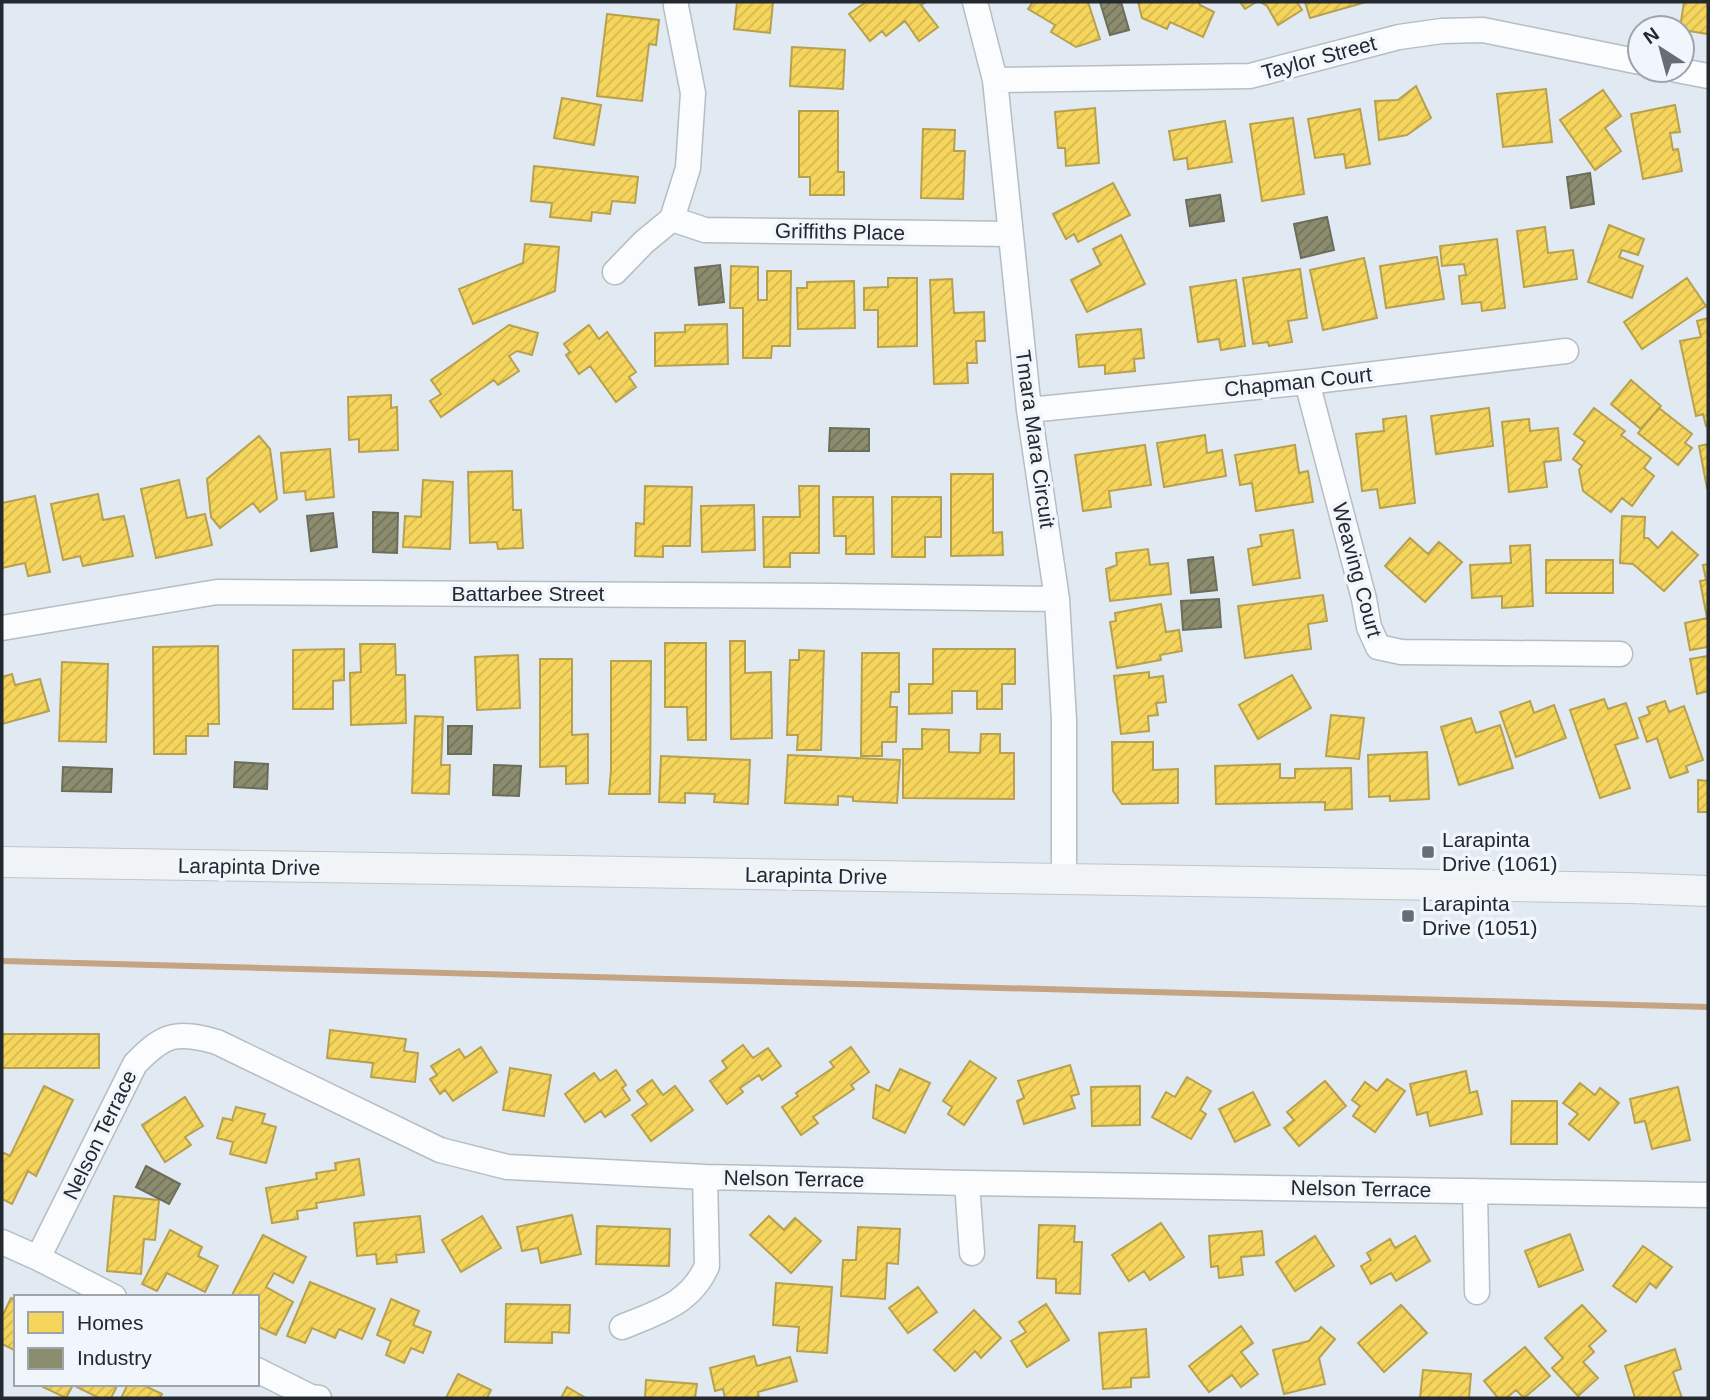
<svg xmlns="http://www.w3.org/2000/svg" width="1710" height="1400" viewBox="0 0 1710 1400" font-family="Arial,sans-serif">
  <style>
    .homes { fill: url(#homes-hatch); stroke: #b7a14e; stroke-width: 2 }
    .industry { fill: url(#industry-hatch); stroke: #6c6e5b; stroke-width: 2 }
    .lines { fill: none; stroke-linecap: round; stroke-linejoin: round }
    .stream { stroke: #c4a482; stroke-width: 6 }
    .minor-casing { stroke: #b6bdc3; stroke-width: 27 }
    .major-casing { stroke: #c0c5c8; stroke-width: 32 }
    .minor { stroke: #fafcfd; stroke-width: 24 }
    .major { stroke: #f0f4f7; stroke-width: 30 }
    .poi-dot { fill: #666d73; stroke: #f0f6fc; stroke-width: 2.5 }
    .labels { text-anchor: middle; stroke-width: 7; stroke-linejoin: round; paint-order: stroke }
    .street-label { font-size: 21px; fill: #23292e; stroke: #f0f6fc }
    .poi-label { font-size: 21px; fill: #23292e; stroke: #f0f6fc; text-anchor: start }
  </style>
  <defs>
    <pattern id="homes-hatch" width="6" height="6" patternUnits="userSpaceOnUse" patternTransform="scale(1.75)"><rect width="6" height="6" fill="#f6d55c"/><path d="M-1 1l2-2M0 6l6-6M5 7l2-2" fill="none" stroke="#d3b750"/></pattern>
    <pattern id="industry-hatch" width="6" height="6" patternUnits="userSpaceOnUse" patternTransform="scale(1.75)"><rect width="6" height="6" fill="#8c8c6e"/><path d="M-1 1l2-2M0 6l6-6M5 7l2-2" fill="none" stroke="#72725b"/></pattern>
  </defs>
  <rect width="100%" height="100%" fill="#e1eaf2"/>
  <path class="homes" d="M737,2H773L770,33L734,29Z
    M866,2H926L921,5L938,27L919,41L905,21L886,36L882,31L870,41L849,14Z
    M1033,2H1088L1100,39L1076,47L1051,32L1055,25L1028,9Z
    M1138,2H1199L1200,5L1214,12L1203,37L1170,22L1167,29L1142,18Z
    M1240,2H1256L1245,9Z
    M1260,2H1297L1302,10L1278,25L1267,6Z
    M1305,2H1366L1310,18Z
    M1684,2H1708V34L1682,30V28H1680Z
    M607,14L659,20L656,45L649,44L642,101L597,96Z
    M792,47L845,50L843,89L790,86Z
    M1416,86L1431,118L1407,135L1379,140L1375,101L1398,100Z
    M1546,89L1552,142L1503,147L1497,94Z
    M1603,90L1621,116L1605,128L1621,151L1595,170L1560,120Z
    M562,98L601,105L594,145L554,138Z
    M1675,105L1680,132L1670,133L1673,150L1678,149L1682,171L1643,179L1631,114Z
    M1095,108L1099,163L1066,166L1065,148H1058L1055,112Z
    M1360,109L1370,164L1346,168L1344,154L1315,158L1308,119Z
    M799,111H838V172H844V195H810V177H799Z
    M1293,118L1304,194L1262,201L1250,124Z
    M1225,121L1232,162L1188,169L1187,158L1174,160L1169,131Z
    M923,129L955,130L954,151H965L963,199L921,198Z
    M534,166L638,177L635,203L612,201L610,214L592,212L591,221L550,217L552,203L531,201Z
    M1113,183L1130,215L1078,242L1074,234L1066,239L1053,214Z
    M1609,225L1644,239L1638,255L1622,250L1619,257L1643,266L1632,298L1588,282Z
    M1545,227L1548,253L1573,250L1577,279L1524,287L1517,231Z
    M1121,235L1145,284L1087,312L1071,280L1101,265L1093,249Z
    M1497,239L1505,308L1482,311L1481,302L1462,304L1459,276L1466,275L1464,264L1442,266L1440,246Z
    M525,244L559,247L555,291L473,324L459,289L523,263Z
    M1437,257L1444,299L1386,308L1380,266Z
    M1364,258L1377,318L1323,330L1310,270Z
    M731,266L758,267V300H767V271H791L790,346H772L771,358H743V308H730Z
    M1300,269L1307,318L1288,321L1292,342L1269,346L1268,342L1253,344L1243,278Z
    M888,278H917V346L878,347V310H864V288L888,287Z
    M1687,278L1706,306L1642,349L1624,322Z
    M952,279L954,313L984,312L985,341H976L977,363H967L968,383L934,384L930,280Z
    M1236,280L1245,346L1221,350L1219,339L1198,342L1190,287Z
    M854,281L855,328L798,329L797,288H807V282Z
    M1708,318V425L1706,426L1703,414L1696,416L1680,341L1701,337L1697,321Z
    M727,324L728,364L655,366V333L685,332V325Z
    M509,325L538,333L532,355L517,351L509,356L519,371L498,385L494,380L441,417L430,401L441,394L431,380Z
    M589,325L599,339L607,332L636,372L629,377L636,387L616,402L590,366L579,374L566,355L570,352L564,344Z
    M1141,329L1144,358L1134,359L1135,371L1105,374V365L1079,367L1076,335Z
    M1631,380L1661,406L1641,429L1611,404Z
    M391,395V408L397,407L398,450L359,452V439L349,440L348,397Z
    M1489,408L1493,446L1436,454L1431,416Z
    M1594,408L1625,431L1621,435L1651,458L1644,468L1654,476L1632,506L1622,498L1611,512L1583,491L1579,470L1582,466L1573,459L1585,442L1574,434Z
    M1659,408L1692,434L1685,443L1692,448L1678,465L1638,433Z
    M1406,416L1415,503L1380,508L1377,489L1362,491L1356,434L1384,431L1383,419Z
    M1529,419L1530,431L1558,428L1561,460L1544,462L1547,487L1509,492L1502,422Z
    M1205,435L1207,453L1222,450L1226,476L1164,487L1157,443Z
    M259,436L270,449L277,499L260,512L253,503L220,528L211,517L207,479Z
    M1708,444V488H1707L1699,446Z
    M1145,445L1151,485L1109,491L1111,507L1083,511L1075,455Z
    M1295,445L1299,473L1308,471L1313,502L1256,511L1252,483L1240,485L1235,455Z
    M330,449L334,497L306,500L305,491L284,493L281,453Z
    M512,471L513,510H521L523,548L498,549L497,542L470,543L468,472Z
    M951,474H993V533L1002,532L1003,555L951,556Z
    M179,480L187,518L205,514L212,545L156,558L141,489Z
    M423,480L453,482L450,549L403,547L405,516L421,517Z
    M645,486L692,487L690,546H663V557L635,556L636,523L644,524Z
    M799,486H819V553H790V567H764L763,517H800Z
    M98,494L103,520L124,516L133,556L83,566L80,556L63,560L51,504Z
    M35,496L50,572L28,576L25,563L2,568V503Z
    M833,497H873L874,554H846V536H834Z
    M892,497H941V537H925V557H892Z
    M754,505L755,550L702,552L701,506Z
    M1622,516L1645,517L1644,538H1648L1658,548L1672,532L1698,555L1664,591L1633,564L1620,563Z
    M1293,530L1300,578L1253,585L1248,549L1262,546L1260,535Z
    M1410,538L1428,554L1439,542L1462,562L1425,602L1385,566Z
    M1530,545L1533,606L1502,608V596L1472,598L1470,565L1511,563L1510,546Z
    M1148,549L1150,565L1168,563L1171,594L1110,601L1106,569L1117,565L1116,553Z
    M1546,560H1613V593H1546Z
    M1708,564V647L1690,650L1685,623L1707,618L1700,581L1706,580L1703,565Z
    M1323,595L1327,621L1308,624L1311,649L1245,658L1238,606Z
    M1161,604L1166,632L1179,630L1182,651L1160,655L1161,660L1117,668L1110,622L1116,621L1115,613Z
    M730,641H745V673L771,672L772,738L731,739Z
    M665,643H706V740H688L687,707H665Z
    M360,644H395L396,675H405L406,723L351,725L350,673L361,672Z
    M218,646L219,724H208V736H186V754H154L153,647Z
    M344,649V680L333,681V709H293V650Z
    M933,649H1015V684H1002V709H977V691H952V713L909,714V684H933Z
    M799,650L824,651L821,750H797L798,735H787L790,660H799Z
    M862,653H899V692H891L890,707H897L896,742H882V756H861Z
    M518,655L520,708L477,710L475,657Z
    M1708,656V691L1697,694L1690,659Z
    M540,659H572V735L588,734V783L566,784V766L540,767Z
    M611,661H651L650,794H609L611,770Z
    M62,662L108,664L106,742L59,741Z
    M1149,672V678L1163,676L1166,702L1156,703L1158,715L1148,716L1149,731L1121,734L1114,676Z
    M12,674L15,685L40,679L49,711L2,724V677Z
    M1292,675L1311,708L1258,739L1239,705Z
    M1604,699L1608,709L1626,703L1638,738L1615,745L1630,788L1600,798L1570,710Z
    M1530,701L1534,713L1554,705L1566,738L1516,757L1500,712Z
    M1665,701L1669,712L1684,706L1703,760L1686,766L1688,772L1670,778L1657,738L1647,742L1639,718L1650,714L1647,707Z
    M1331,715L1364,718L1359,759L1326,756Z
    M415,716L443,717L441,765H450L449,794L412,793Z
    M1471,718L1476,733L1500,725L1513,768L1459,785L1441,727Z
    M922,729L949,730V752L980,753L981,734H1000V753H1014V799L903,798V749H922Z
    M1112,742H1153V770L1178,769V803L1122,804L1113,791Z
    M1427,752L1429,799L1390,801V796L1369,797L1368,755Z
    M788,755L900,760L897,803L853,801V797L838,796V805L785,803Z
    M661,756L750,760L748,804L714,802L715,794L685,793V803L659,802Z
    M1280,764V778H1295V769L1351,768L1352,809L1325,810V802L1216,804L1215,766Z
    M1698,780L1708,781V812H1698Z
    M330,1030L406,1039L404,1051L418,1053L415,1082L371,1077L373,1063L327,1058Z
    M2,1034H99V1068H2Z
    M743,1045L753,1058L768,1048L781,1066L762,1080L759,1075L740,1088L743,1092L727,1104L710,1081L727,1068L722,1061Z
    M481,1047L497,1072L453,1101L445,1090L440,1094L430,1079L437,1075L431,1066L459,1049L465,1058Z
    M851,1047L869,1072L851,1085L854,1089L813,1117L818,1123L801,1135L782,1107L798,1096L796,1093L834,1067L830,1062Z
    M970,1061L996,1078L964,1125L948,1114L952,1107L943,1101Z
    M1070,1065L1079,1094L1071,1096L1075,1108L1024,1124L1017,1101L1024,1098L1018,1081Z
    M510,1068L551,1075L544,1116L503,1110Z
    M900,1069L930,1083L905,1133L873,1118L876,1085L889,1091Z
    M616,1070L626,1085L622,1088L630,1100L605,1117L601,1111L585,1122L565,1094L594,1073L600,1081Z
    M1466,1071L1470,1093L1477,1091L1482,1114L1430,1126L1427,1112L1417,1115L1410,1084Z
    M1187,1077L1211,1091L1200,1110L1206,1114L1191,1139L1152,1117L1166,1092L1175,1097Z
    M1387,1079L1405,1091L1375,1132L1353,1116L1360,1106L1352,1100L1365,1082L1377,1091Z
    M652,1080L663,1095L675,1086L693,1110L651,1141L632,1115L647,1104L637,1091Z
    M1325,1081L1346,1106L1299,1146L1284,1128L1294,1120L1287,1112Z
    M1580,1083L1595,1095L1600,1088L1619,1103L1589,1140L1569,1124L1578,1114L1563,1103Z
    M44,1086L73,1100L36,1176L28,1171L12,1204L2,1199V1152L10,1156Z
    M1140,1086V1125L1092,1126L1091,1087Z
    M1678,1087L1690,1140L1652,1149L1645,1121L1635,1123L1630,1099Z
    M1253,1092L1270,1125L1235,1142L1219,1109Z
    M185,1097L203,1126L185,1137L191,1145L165,1162L142,1125Z
    M1512,1101H1557V1144H1511Z
    M236,1107L265,1114L262,1123L276,1127L266,1163L230,1154L233,1142L217,1138L223,1118L232,1120Z
    M359,1159L364,1195L316,1203L317,1208L297,1211L298,1219L272,1223L266,1188L317,1179L316,1173L336,1170L335,1163Z
    M114,1196L159,1200L155,1240L144,1239L141,1274L107,1271Z
    M572,1215L581,1254L541,1263L538,1248L522,1251L517,1227Z
    M420,1216L424,1252L396,1255L397,1262L377,1264L376,1254L357,1256L354,1223Z
    M482,1216L501,1248L461,1272L442,1240Z
    M769,1216L784,1230L795,1218L821,1241L791,1273L750,1235Z
    M1161,1223L1184,1257L1150,1280L1144,1271L1129,1281L1112,1255Z
    M1039,1225L1075,1226L1074,1242H1082L1080,1294L1056,1293V1279L1037,1278Z
    M597,1226L670,1229L669,1266L596,1264Z
    M858,1227L900,1229L898,1264L887,1263L885,1299L841,1296L843,1260H856Z
    M170,1230L202,1247L198,1256L218,1266L205,1292L167,1273L157,1291L142,1284Z
    M1262,1231L1264,1255L1241,1257L1243,1275L1219,1278L1218,1266L1211,1267L1209,1236Z
    M1570,1234L1583,1270L1539,1287L1525,1251Z
    M263,1235L306,1257L293,1283L274,1273L266,1287L293,1302L276,1335L257,1326V1297H231Z
    M1315,1236L1334,1266L1295,1291L1276,1262Z
    M1415,1236L1430,1261L1396,1281L1391,1273L1371,1284L1361,1266L1371,1260L1367,1253L1390,1239L1395,1248Z
    M1643,1246L1672,1267L1656,1288L1650,1283L1636,1302L1613,1286Z
    M310,1282L375,1309L362,1339L339,1329L335,1338L312,1328L305,1343L287,1336Z
    M776,1283L832,1287L827,1353L797,1351L799,1327L773,1325Z
    M918,1287L937,1312L908,1333L889,1308Z
    M11,1298L16,1300V1351L2,1344V1317Z
    M391,1299L419,1311L413,1325L431,1332L423,1353L411,1348L404,1363L386,1355L391,1341L377,1335Z
    M506,1304L570,1305L569,1333L552,1332V1343L505,1342Z
    M1046,1304L1069,1340L1027,1367L1011,1341L1026,1332L1019,1322Z
    M1401,1305L1427,1333L1384,1372L1358,1343Z
    M1582,1305L1606,1331L1589,1346L1594,1352L1583,1362L1598,1378L1578,1396L1552,1368L1563,1358L1545,1338Z
    M974,1310L1001,1338L981,1358L975,1351L955,1371L934,1350Z
    M1241,1326L1253,1343L1241,1352L1258,1374L1241,1387L1232,1375L1209,1392L1189,1366Z
    M1321,1327L1335,1339L1319,1358L1325,1384L1284,1394L1273,1350L1309,1341Z
    M1146,1329L1149,1377L1131,1378V1387L1103,1389L1099,1333Z
    M1525,1347L1550,1376L1524,1398L1516,1390L1506,1398H1498L1484,1381Z
    M1675,1349L1681,1369L1673,1372L1682,1398H1635L1625,1366Z
    M754,1356L757,1366L790,1357L797,1381L758,1392L759,1398H725L723,1389L715,1391L710,1368Z
    M1423,1370L1471,1374L1469,1398H1420Z
    M458,1374L491,1390L487,1398H488H446Z
    M646,1380L697,1384L695,1398H645Z
    M44,1384H118L111,1398H99L73,1385L66,1398L43,1387Z
    M128,1384H141L162,1394L160,1398H121Z
    M567,1387L586,1398H561Z"/>
  <path class="industry" d="M1100,2H1121L1129,30L1110,35Z
    M1590,173L1594,204L1571,208L1567,177Z
    M1220,195L1224,221L1190,226L1186,200Z
    M1327,217L1334,250L1301,258L1294,224Z
    M720,265L724,302L699,305L695,268Z
    M830,428L869,429V451H829Z
    M373,512L398,513L397,553L373,552Z
    M333,513L337,547L311,551L307,516Z
    M1213,557L1217,590L1191,593L1188,560Z
    M1219,599L1221,627L1183,630L1181,601Z
    M448,726H472L471,754H448Z
    M235,762L268,764L267,789L234,787Z
    M494,765L521,766L519,796L493,795Z
    M63,767L112,769L111,792L62,791Z
    M146,1166L180,1184L169,1204L136,1187Z"/>
  <g class="lines">
    <path class="stream" d="M2,961L1708,1007"/>
    <defs>
      <path id="minor" d="M975,2L995,80L1029,410L1057,599L1064,720V879
        M1677,70L1708,76
        M995,80L1250,76L1399,37L1442,31L1483,30L1640,62
        M672,219L705,230L1009,234
        M615,272L644,242L672,219L688,168L693,93L676,6
        M1307,382L1364,599L1369,627L1378,647L1401,652L1620,654
        M1029,410L1307,382L1566,351
        M2,628L217,592L833,596L1057,599
        M967,1183L972,1253
        M1475,1191L1477,1292
        M2,1242L38,1258L114,1297
        M38,1258L135,1064C165,1033 176,1031 217,1042L440,1150L507,1167L705,1177L967,1183L1708,1195
        M622,1327C658,1312 690,1304 707,1266L705,1177
        M257,1370L311,1397L319,1398"/>
      <path id="major" d="M2,862L1630,888L1708,891"/>
    </defs>
    <use href="#minor" class="minor-casing"/>
    <use href="#major" class="major-casing"/>
    <use href="#minor" class="minor"/>
    <use href="#major" class="major"/>
  </g>
  <g class="poi-dot">
    <rect x="1421" y="845" width="14" height="14" rx="3.5"/>
    <rect x="1401" y="909" width="14" height="14" rx="3.5"/>
  </g>
  <g class="labels">
    <g class="street-label">
      <text transform="translate(1319 58) rotate(-15)" y="7">Taylor Street</text>
      <text transform="translate(840 232) rotate(1)" y="7">Griffiths Place</text>
      <text transform="translate(1298 382) rotate(-6)" y="7">Chapman Court</text>
      <text transform="translate(1035 439) rotate(82)" y="7">Tmara Mara Circuit</text>
      <text transform="translate(1357 570) rotate(75)" y="7">Weaving Court</text>
      <text x="528" y="601">Battarbee Street</text>
      <text transform="translate(249 867) rotate(1)" y="7">Larapinta Drive</text>
      <text transform="translate(816 876) rotate(1)" y="7">Larapinta Drive</text>
      <text transform="translate(100 1135) rotate(-64)" y="7">Nelson Terrace</text>
      <text transform="translate(794 1179) rotate(1)" y="7">Nelson Terrace</text>
      <text transform="translate(1361 1189) rotate(1)" y="7">Nelson Terrace</text>
    </g>
    <g class="poi-label">
      <text x="1442" y="847">Larapinta<tspan x="1442" dy="24">Drive (1061)</tspan></text>
      <text x="1422" y="911">Larapinta<tspan x="1422" dy="24">Drive (1051)</tspan></text>
    </g>
  </g>
  <rect width="1710" height="1400" fill="none" stroke="#23292e" stroke-width="7"/>
  <rect x="14" y="1295" width="245" height="91" fill="#f0f6fc" stroke="#9ea4aa" stroke-width="2"/>
  <rect x="28" y="1312" width="35" height="21" fill="#f6d55c" stroke="#9ea4aa" stroke-width="2"/>
  <text x="77" y="1330" font-size="21" fill="#23292e">Homes</text>
  <rect x="28" y="1348" width="35" height="21" fill="#8c8c6e" stroke="#9ea4aa" stroke-width="2"/>
  <text x="77" y="1365" font-size="21" fill="#23292e">Industry</text>
  <g transform="translate(1661 49) rotate(324)"><circle r="33" fill="#f0f6fc" stroke="#9ea4aa" stroke-width="2"/>
  <path d="M0-5L12 26L0 18L-12 26Z" fill="#666d73"/>
  <text y="-10" font-size="19" font-weight="bold" text-anchor="middle" fill="#23292e">N</text>
  </g>
</svg>
